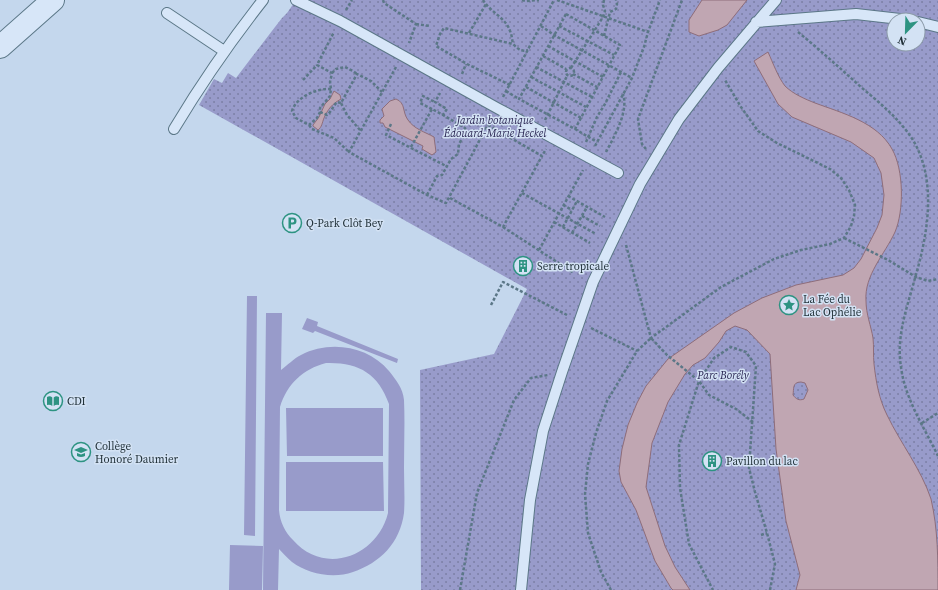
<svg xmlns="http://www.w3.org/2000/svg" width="938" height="590" viewBox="0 0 938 590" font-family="'Source Serif 4',serif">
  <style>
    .grass { fill: #989bca; fill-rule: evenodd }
    .park { fill: url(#park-dots); fill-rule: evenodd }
    .water { fill: #c0a6b2; stroke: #8e6d7a; fill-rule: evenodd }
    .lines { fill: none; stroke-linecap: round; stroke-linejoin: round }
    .service-casing { stroke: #5b7787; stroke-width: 12 }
    .tertiary-casing { stroke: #5b7787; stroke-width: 24 }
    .path { stroke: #5b7787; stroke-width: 2.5; stroke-dasharray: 3 2; stroke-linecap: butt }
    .service { stroke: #d7e6f8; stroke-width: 10 }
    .tertiary { stroke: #d7e6f8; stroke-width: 22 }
    .labels { text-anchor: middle; stroke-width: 3; stroke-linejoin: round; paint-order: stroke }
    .park-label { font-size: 11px; font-style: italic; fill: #2a2653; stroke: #d3e2f4 }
    .poi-label { font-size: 11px; fill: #1f2f37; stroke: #d3e2f4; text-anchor: start }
  </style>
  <defs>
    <pattern id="park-dots" width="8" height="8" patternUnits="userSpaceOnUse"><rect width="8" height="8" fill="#989bca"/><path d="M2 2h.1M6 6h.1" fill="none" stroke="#7b7fa5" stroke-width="1.8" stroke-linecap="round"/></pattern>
  </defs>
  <rect width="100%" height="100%" fill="#c4d7ed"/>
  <path class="grass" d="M247,296H257L255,536L244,535Z
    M266,313H282L281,370C288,365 293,359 301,355C330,340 368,346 389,371C396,380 403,388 404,400C405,423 404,445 404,468C404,483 405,498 404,513C400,543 380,563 353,572C333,579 308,574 292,562C287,558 283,553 279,549L278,590H263ZM326,363C358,362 378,373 389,404L388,513C377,557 324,576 293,540C285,532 280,522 279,510L280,407C287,384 303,369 326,363Z
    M307,318L318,322L317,326L398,359L397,363L315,331L313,333L302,329Z
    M286,408H383V456H287Z
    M286,462H383L384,511H286Z
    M230,545L263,546L262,590H229Z"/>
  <path class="park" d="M296,0H938V590H421L420,370L494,354L527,289L199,105L214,79L222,83L228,73L236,78L275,27L282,18L287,13ZM894,20H918V44H894Z"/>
  <path class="water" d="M702,0H747L727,25L718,30L699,36L689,32V20Z
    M768,52C773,63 778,77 785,86C793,94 805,99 815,103C842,113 877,122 892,149C904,170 904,211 895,232C885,254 864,275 866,301C866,314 871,326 873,338C874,347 873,355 874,364C876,382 879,399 887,415C901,444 921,469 931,499C938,529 938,560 938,590H796L800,575L786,521L776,449L770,354L747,330L735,326L726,331L719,342L705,358L693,365L685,374L668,402L652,443L646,487L665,546L675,567L690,590H673L671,588L655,561L636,510L621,482L619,471L622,449L628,425L637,403L646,386L668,359L734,313L762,298L796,285L843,275L854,268L861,259L877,228L882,215L884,195L881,173L874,158L851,142L792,117L778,104L754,61ZM801,382L805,383L808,390L804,399C799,401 796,399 793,395C794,389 792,382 801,382Z
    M334,91L340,95L341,99C332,104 328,109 324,118C322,123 322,127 318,130L313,126V125L319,117L325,104L330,99Z
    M396,99C406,103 402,112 408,120C414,129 425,132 434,137L436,152L432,155L422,149L423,146L385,127L383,123H380V120L384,116L382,109L390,101Z"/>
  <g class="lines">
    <defs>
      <path id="service" d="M296,0L340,21L497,108L618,173
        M167,13L224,51
        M756,22L856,14L909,20
        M918,22L938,27
        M174,129C201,84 230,42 263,0
        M521,590L530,500L543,431L562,372L593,282L640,184L679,119L718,68L776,0"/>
      <path id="tertiary" d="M0,47L53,0"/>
    </defs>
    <use href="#service" class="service-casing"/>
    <use href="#tertiary" class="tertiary-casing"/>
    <path class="path" d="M383,0L384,3L416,24L409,43
      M483,0C490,12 506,18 510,31C512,35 512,40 513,44
      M522,0L526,1L539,0
      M557,0L648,32
      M346,10L352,0
      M566,14L620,45L575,129L519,99Z
      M416,24L430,26
      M541,26L554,35L632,78
      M559,26L614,55
      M798,32C820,50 841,69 862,88C880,103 898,118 911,137C938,178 928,234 915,278C907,308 896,336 901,367C905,399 924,427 938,456
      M469,33L486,4
      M604,36L610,12L616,9L617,4L616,0
      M548,46L603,77
      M543,56L566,69
      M396,67L349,152L427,195L446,203L491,119
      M536,67L592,97
      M566 72a4 4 0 1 1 8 0a4 4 0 1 1-8 0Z
      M571,68L603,17L605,11L603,5L604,0
      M332,73L336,69L345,67L353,71L357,74
      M462,74L466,64
      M573,74L597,87
      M531,77L586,107
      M303,80L317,65
      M510,85L467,64L436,46L440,34L444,28L513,44C518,49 521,52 528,50
      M526,87L581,118
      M331,89C317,88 296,97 292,111L296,118L309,125L317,118L320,112V108L330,96L331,89L330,82L332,73L317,65L334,32
      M506,91L519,99
      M503,97L554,0
      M432,109L420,103L423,96L435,102
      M320,112L327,115C332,111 333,106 337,102L341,103
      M545,120L567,76
      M391,124L386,135L446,166
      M309,125L312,129L334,138L349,152
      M488,125L542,156L546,149
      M575,129L597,142
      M360,130L347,115L341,103L357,74L371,81L382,92
      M586,142L597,117L605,104L621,72
      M595,146L632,78L644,47L648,32L660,0
      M411,147L432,109L443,115L447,109L435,102L440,93
      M646,149L642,144L638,119L682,0
      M606,152C614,137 629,111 623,94
      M522,193L596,234
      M427,195L437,176L442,175L451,159L458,154L459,144L466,132L465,128L443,115
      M568,196L605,217
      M450,198L503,227L542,156
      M563,205L572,210
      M582,216L600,226
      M554,222L590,243
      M503,227L574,273
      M563,227L577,201
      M572,233L587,207
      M844,238L888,260L916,277L928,281L938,279
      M626,245L651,338L721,287L774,259L801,250L830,244L844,238L851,226L854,216L855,205L849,190L841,178L830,169L777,143L758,131L741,107L725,80
      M539,250L583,170
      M491,305L503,282L567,315
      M591,328L637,351
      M753,422L736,409L709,395L699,381L714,358L731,347L746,352L756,366L749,468L755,492L767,533L775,564L770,590
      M922,423L938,413
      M761,535L767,533
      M460,590L477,493L514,400L531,378L548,375
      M611,590L601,572L588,533L585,494L588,464L596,433L607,401L637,351L651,338L667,355L699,381L679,445L680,488L689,544L713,590"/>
    <use href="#service" class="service"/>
    <use href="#tertiary" class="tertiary"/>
  </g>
  <defs>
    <symbol id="parking-ring" viewBox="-11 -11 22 22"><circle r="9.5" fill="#d3e2f4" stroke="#2d9382" stroke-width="1.5"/><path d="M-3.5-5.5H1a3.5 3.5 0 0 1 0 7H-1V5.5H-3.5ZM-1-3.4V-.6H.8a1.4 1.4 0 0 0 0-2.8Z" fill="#2d9382"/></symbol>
    <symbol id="building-ring" viewBox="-11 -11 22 22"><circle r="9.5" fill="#d3e2f4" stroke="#2d9382" stroke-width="1.5"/><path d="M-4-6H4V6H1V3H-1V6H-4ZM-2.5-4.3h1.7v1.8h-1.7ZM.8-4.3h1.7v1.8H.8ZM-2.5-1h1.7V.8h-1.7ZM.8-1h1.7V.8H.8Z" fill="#2d9382"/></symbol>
    <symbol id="sight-ring" viewBox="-11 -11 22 22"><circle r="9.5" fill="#d3e2f4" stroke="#2d9382" stroke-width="1.5"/><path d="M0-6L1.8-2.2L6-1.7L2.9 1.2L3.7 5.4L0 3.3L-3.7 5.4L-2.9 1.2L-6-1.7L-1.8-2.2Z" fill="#2d9382"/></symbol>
    <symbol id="library-ring" viewBox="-11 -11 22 22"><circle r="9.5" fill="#d3e2f4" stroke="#2d9382" stroke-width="1.5"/><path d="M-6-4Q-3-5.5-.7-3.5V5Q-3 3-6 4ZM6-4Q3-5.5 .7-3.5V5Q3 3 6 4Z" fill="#2d9382"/></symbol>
    <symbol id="school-ring" viewBox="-11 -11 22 22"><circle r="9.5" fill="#d3e2f4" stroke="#2d9382" stroke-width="1.5"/><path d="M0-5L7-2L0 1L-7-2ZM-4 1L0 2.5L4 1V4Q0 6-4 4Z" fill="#2d9382"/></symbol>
  </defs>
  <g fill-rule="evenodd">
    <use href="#parking-ring" x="281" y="212" width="22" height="22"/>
    <use href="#building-ring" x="512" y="255" width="22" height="22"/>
    <use href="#sight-ring" x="778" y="294" width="22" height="22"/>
    <use href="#library-ring" x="42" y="390" width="22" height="22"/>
    <use href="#school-ring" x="70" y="441" width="22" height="22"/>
    <use href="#building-ring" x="701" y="450" width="22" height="22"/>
  </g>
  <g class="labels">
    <g class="park-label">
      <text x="495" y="124">Jardin botanique<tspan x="495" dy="13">Édouard-Marie Heckel</tspan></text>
      <text x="723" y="379">Parc Borély</text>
    </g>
    <g class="poi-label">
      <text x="306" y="227">Q-Park Clôt Bey</text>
      <text x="537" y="270">Serre tropicale</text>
      <text x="803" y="303">La Fée du<tspan x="803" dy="13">Lac Ophélie</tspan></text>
      <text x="67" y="405">CDI</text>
      <text x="95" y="450">Collège<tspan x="95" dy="13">Honoré Daumier</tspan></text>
      <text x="726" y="465">Pavillon du lac</text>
    </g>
  </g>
  <g transform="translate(906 32) rotate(203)"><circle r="19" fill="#d3e2f4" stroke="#8b9aa8"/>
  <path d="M0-3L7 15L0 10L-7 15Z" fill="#2d9382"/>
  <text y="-6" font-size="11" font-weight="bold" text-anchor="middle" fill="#1f2f37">N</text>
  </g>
</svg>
